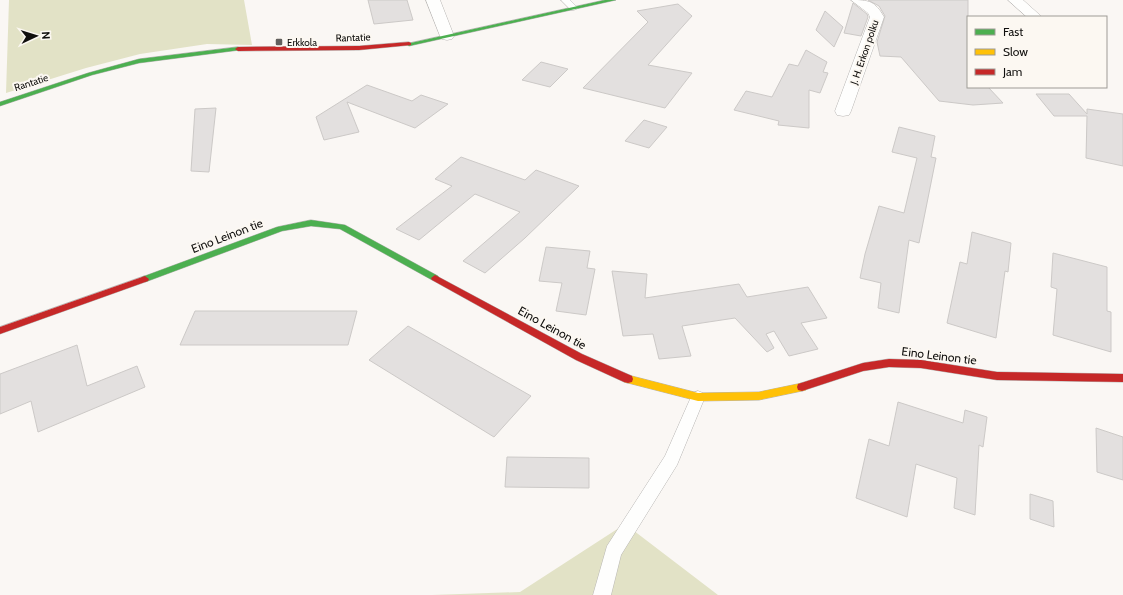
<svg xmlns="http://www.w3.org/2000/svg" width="1123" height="595" viewBox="0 0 1123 595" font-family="Cabin,sans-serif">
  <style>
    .green { fill: #e2e2c6 }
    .building { fill: #e3e0df; stroke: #ccc9c7 }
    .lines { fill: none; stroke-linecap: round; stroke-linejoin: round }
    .lane-casing { stroke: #b7b5b3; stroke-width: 1 }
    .street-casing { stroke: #b7b5b3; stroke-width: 1 }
    .fast-casing { stroke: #b7b5b3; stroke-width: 1 }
    .slow-casing { stroke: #b7b5b3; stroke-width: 1 }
    .jam-casing { stroke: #b7b5b3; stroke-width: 1 }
    .lane { fill: #fefefd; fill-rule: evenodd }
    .street { fill: #fefefd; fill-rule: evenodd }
    .fast { fill: #4caf50; fill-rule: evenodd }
    .slow { fill: #ffc107; fill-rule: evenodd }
    .jam { fill: #c62828; fill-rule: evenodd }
    .poi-dot { fill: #62605e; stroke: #fcf8f2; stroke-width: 1.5 }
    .labels { text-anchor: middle; stroke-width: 4; stroke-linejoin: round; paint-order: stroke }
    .far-street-label { font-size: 10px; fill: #100f0d; stroke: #fcf8f2 }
    .far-poi-label { font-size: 10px; fill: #100f0d; stroke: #fcf8f2; text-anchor: start }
    .street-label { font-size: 12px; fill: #100f0d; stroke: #fcf8f2 }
  </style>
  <rect width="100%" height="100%" fill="#faf7f4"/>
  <path class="green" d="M9,0H244L252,45L207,44L140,54L86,68L6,93Z
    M625,524L718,595H432L520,592Z"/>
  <path class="building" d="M368,0H407L413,20L374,24Z
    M868,0H968V87H988L1003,103L973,105L939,101L901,57L880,56L877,42L885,16L879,6Z
    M853,3L867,14L868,17L861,36L844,33Z
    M678,4L692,16L648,65L692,73L665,108L583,88L648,22L637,11Z
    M825,11L843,27L834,47L816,30Z
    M806,50L827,62L823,72L828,73L820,93L809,90V128L778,125L779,121L734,110L746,91L772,97L789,64L798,66Z
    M541,62L568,69L550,87L522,80Z
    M367,85L412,101L421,95L448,104L415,128L347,102L359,132L324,140L316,117Z
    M1036,94H1069L1087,114V109L1123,114V166L1086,158L1087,116H1054Z
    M216,108L209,172L191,171L195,109Z
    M644,120L667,127L649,148L625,141Z
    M899,127L935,136L931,157L936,158L919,243L909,240L899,313L878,308L881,283L860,278L865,254L879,206L904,213L917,158L892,152Z
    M461,157L525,180L536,170L579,186L525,238L485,273L463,261L520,212L475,194L419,240L396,229L452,186L435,179Z
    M972,232L1011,243L1008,272L1005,271L996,338L947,323L960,262L967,264Z
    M546,247L590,251L587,268L595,269L586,315L556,311L562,283L539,281Z
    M1053,253L1107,267V311L1111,312V352L1053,335L1057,289L1051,287Z
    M612,271L647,274L645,298L739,284L747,297L808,287L827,318L801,323L818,349L789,356L774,331L766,334L774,348L767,352L735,318L682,326L691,356L659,359L653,334L623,336Z
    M195,311H357L348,345H180Z
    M408,326L531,396L494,437L369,360Z
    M77,345L87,386L137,366L145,387L38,432L31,401L0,414V374Z
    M898,402L963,423L965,410L987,417L983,447L979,445L975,515L954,508L957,478L916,464L907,517L856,498L869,439L889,446Z
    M1096,428L1123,437V480L1097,472Z
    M507,457L589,458V488L505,487Z
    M1030,494L1053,501L1054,527L1030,519Z"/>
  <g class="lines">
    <defs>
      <path id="lane" d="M561,0H570L578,8L574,10H571Z
        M698,391L703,393L705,397L677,465L621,555L611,595H593L607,546L665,456L691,397L693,393Z"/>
      <path id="street" d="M426,0H440L454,36L452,39L447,40L442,39L440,36Z
        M851,0C869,0 875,1 884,17L851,111L849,115L843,116L837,115L835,111L870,17L868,13Z
        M1008,0H1023L1042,17H1027Z"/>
      <path id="fast" d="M605,0H616L409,46L406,44Z
        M238,47L241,49L240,50L139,63L92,75L0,106V102L88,73L139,59Z
        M311,220L345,225L438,276L439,278L438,280H432L340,229L311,226L282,231L148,281L145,282L141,279L142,277L277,227Z"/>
      <path id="slow" d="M628,375L698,393L759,392L802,383L806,384L807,387L806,390L802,391L759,400L698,401L624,382L623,379L624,376Z"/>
      <path id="jam" d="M409,42L411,43V45L359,50L238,51L235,49L238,47L359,46Z
        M435,275L582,354L632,376L633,379L632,382L628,383L624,382L576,360L432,280L431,278Z
        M145,276L149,279L148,281L0,334V327Z
        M889,359L921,360L997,372L1123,374V382L997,380L921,368L889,367L863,371L802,391L798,390L797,387L798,384L863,363Z"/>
    </defs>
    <use href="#lane" class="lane-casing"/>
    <use href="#street" class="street-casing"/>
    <use href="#fast" class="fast-casing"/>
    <use href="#slow" class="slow-casing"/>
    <use href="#jam" class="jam-casing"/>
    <use href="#lane" class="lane"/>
    <use href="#street" class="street"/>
    <use href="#fast" class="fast"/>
    <use href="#slow" class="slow"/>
    <use href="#jam" class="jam"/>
  </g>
  <rect class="poi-dot" x="275" y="38" width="8" height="8" rx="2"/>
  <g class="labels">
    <g class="far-street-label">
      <text transform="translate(353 37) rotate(-2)" y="4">Rantatie</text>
      <text transform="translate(864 52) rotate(-71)" y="4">J. H. Erkon polku</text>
      <text transform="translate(31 82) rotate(-18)" y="4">Rantatie</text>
    </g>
    <g class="far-poi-label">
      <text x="287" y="46">Erkkola</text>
    </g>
    <g class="street-label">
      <text transform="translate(227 236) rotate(-21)" y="4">Eino Leinon tie</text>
      <text transform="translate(552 328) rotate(29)" y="4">Eino Leinon tie</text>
      <text transform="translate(939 356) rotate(7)" y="4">Eino Leinon tie</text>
    </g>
  </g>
  <rect x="967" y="16" width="140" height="72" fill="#fcf8f2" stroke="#9e9b96"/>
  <rect x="975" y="29" width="20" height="6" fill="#4caf50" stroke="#9e9b96"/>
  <text x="1003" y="36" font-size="12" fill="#100f0d">Fast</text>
  <rect x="975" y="49" width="20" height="6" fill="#ffc107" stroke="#9e9b96"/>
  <text x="1003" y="56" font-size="12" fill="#100f0d">Slow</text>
  <rect x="975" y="69" width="20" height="6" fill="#c62828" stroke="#9e9b96"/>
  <text x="1003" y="76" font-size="12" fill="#100f0d">Jam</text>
  <g transform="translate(36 36) rotate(86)" stroke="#fcf8f2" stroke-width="3" paint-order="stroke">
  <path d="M0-3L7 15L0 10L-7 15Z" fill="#100f0d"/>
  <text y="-6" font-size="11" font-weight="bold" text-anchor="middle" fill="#100f0d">N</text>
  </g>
</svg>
